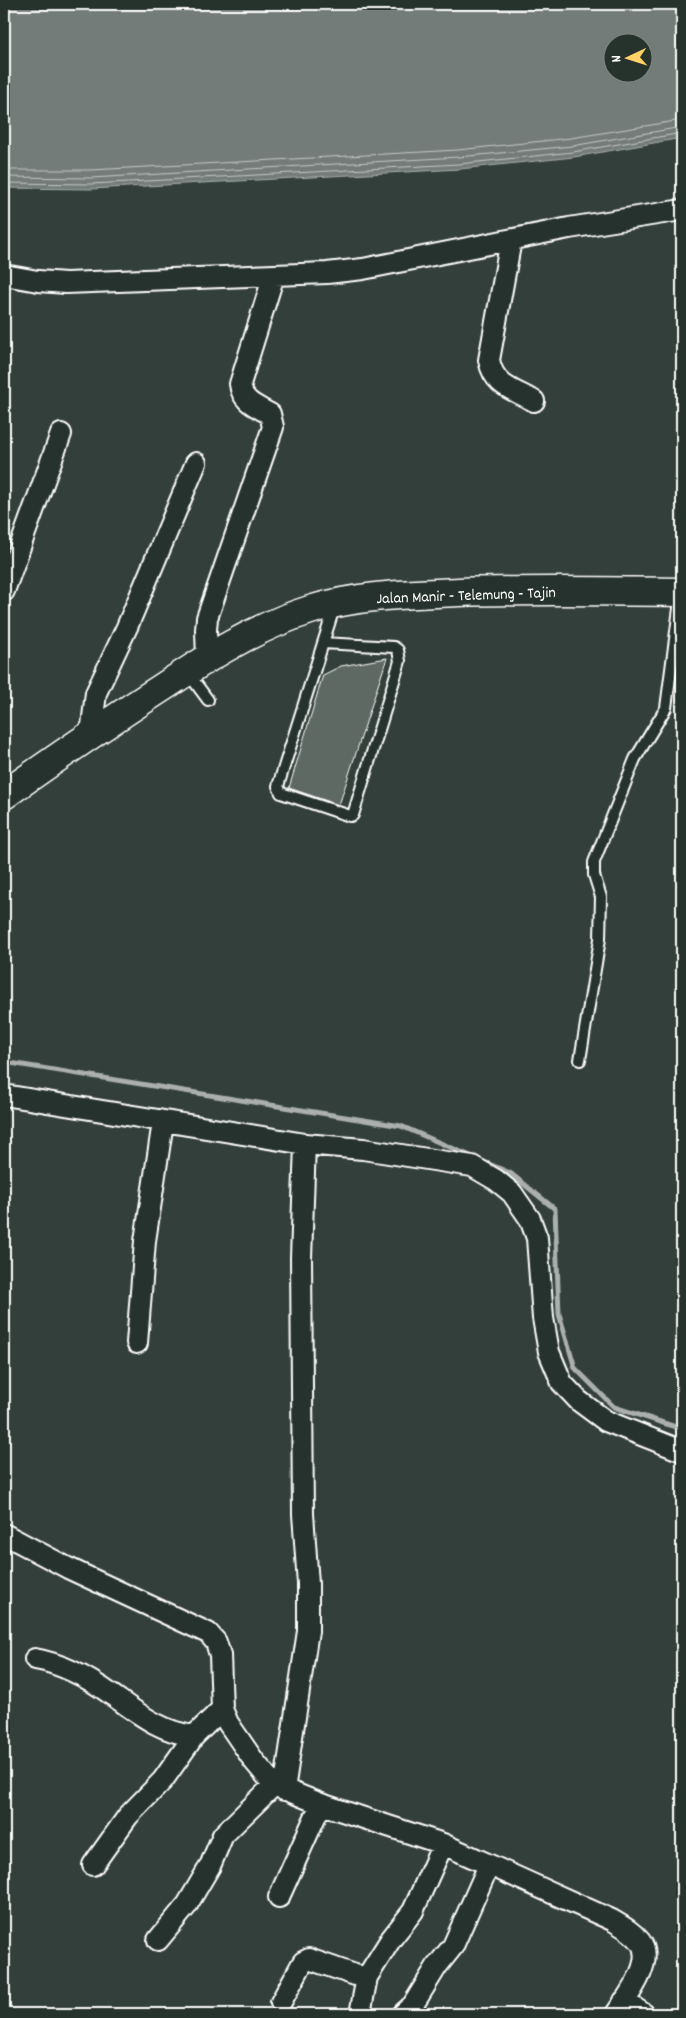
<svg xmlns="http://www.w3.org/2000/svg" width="686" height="2018" viewBox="0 0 686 2018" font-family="Dekko,sans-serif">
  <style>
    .water { fill: #737b78; stroke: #abb0ae; fill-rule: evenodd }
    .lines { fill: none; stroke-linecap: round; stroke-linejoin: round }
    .shore { stroke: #c7cac9; stroke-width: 1 }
    .stream { stroke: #abb0ae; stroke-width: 5 }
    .building { fill: #5f6964; stroke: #fff }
    .lane-casing { stroke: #fff; stroke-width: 14 }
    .street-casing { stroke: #fff; stroke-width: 24 }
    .secondary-casing { stroke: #fff; stroke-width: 31 }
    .lane { stroke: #26332d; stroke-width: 10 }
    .street { stroke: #26332d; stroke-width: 20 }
    .secondary { stroke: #26332d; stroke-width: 28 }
    .labels { text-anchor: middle; stroke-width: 4; stroke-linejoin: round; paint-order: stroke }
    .street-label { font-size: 16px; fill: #fff; stroke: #26332d }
  </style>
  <rect width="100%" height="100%" fill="#333f3a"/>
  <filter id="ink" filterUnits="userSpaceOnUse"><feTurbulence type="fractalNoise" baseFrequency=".02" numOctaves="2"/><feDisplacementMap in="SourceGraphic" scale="10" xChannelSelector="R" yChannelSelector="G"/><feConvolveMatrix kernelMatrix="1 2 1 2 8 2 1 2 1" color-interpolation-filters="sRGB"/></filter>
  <g filter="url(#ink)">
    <path class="water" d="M4,4H682V138L574,157L460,169L91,189L4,188ZM614,42H644V72H614Z"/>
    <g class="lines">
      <path class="shore" d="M4,170H91L458,150L571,138L682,120
        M4,177L91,178L459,157L572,146L682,127
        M4,183L91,184L459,164L573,152L682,133"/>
      <path class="stream" d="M4,1062L401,1126L510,1173L555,1209L559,1314L575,1368L614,1407L682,1429"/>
    </g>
    <path class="building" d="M387,658L339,805L289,788L323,675L341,666Z"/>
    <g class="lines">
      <defs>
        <path id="lane" d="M323,643L394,647L398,650L400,661L353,815L350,816L281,793L278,786L335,605
          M188,673L208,700
          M580,1060L600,939L601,897L594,875V862L635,759L666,708L681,593"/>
        <path id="street" d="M511,240L489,360C494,386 512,389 534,401
          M4,275L38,281L66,283L327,273L363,269L569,228L682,210
          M4,591L61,434
          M207,659L206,630L207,618L273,427L270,414C256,406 242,402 240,384L274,275
          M91,734L96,693L127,627L196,463
          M4,1095L305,1144L363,1149L472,1166L496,1180L512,1193L530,1219L537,1238L543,1318L549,1352L562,1383L579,1401L606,1421L682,1451
          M137,1343L145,1241L163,1122
          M4,1534L68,1568L208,1633L216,1642L220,1655L222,1709L228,1723L254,1761L274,1785L321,1804L443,1844L612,1920C622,1926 633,1932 640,1941C656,1961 627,1997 616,2014
          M35,1659C63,1664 90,1679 112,1695C139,1714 161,1732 194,1736L222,1709
          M284,1790L308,1631V1584L303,1514L301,1258L305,1144
          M93,1865L128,1816L163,1780L194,1736
          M279,1897L321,1804
          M158,1940L187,1905L210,1866L223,1835L274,1785
          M624,2001L644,2014
          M281,2002L303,1962L309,1959L355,1975L367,1977L391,1939L413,1911L443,1844
          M360,2014L367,1977
          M403,2014L413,2005L437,1966L453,1946L489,1865"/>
        <path id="secondary" d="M4,795C55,759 107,723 160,689C207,658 255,627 310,610C357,595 410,594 459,592C534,590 608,591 682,592"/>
      </defs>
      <use href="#lane" class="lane-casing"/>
      <use href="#street" class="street-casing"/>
      <use href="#secondary" class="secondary-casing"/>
      <use href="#lane" class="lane"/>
      <use href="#street" class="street"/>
      <use href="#secondary" class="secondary"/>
    </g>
  </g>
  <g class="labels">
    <g class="street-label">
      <text transform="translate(466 594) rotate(-2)" y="6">Jalan Manir - Telemung - Tajin</text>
    </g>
  </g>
  <rect width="686" height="2018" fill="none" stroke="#26332d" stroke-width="20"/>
  <rect x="10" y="10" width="666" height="1998" fill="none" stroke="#fff" stroke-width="2" filter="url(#ink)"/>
  <g transform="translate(628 58) rotate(266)"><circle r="24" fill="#26332d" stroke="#7d8581"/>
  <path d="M0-4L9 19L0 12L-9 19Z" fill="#ffd166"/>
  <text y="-8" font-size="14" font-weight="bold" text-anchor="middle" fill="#ffffff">N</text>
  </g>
</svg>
